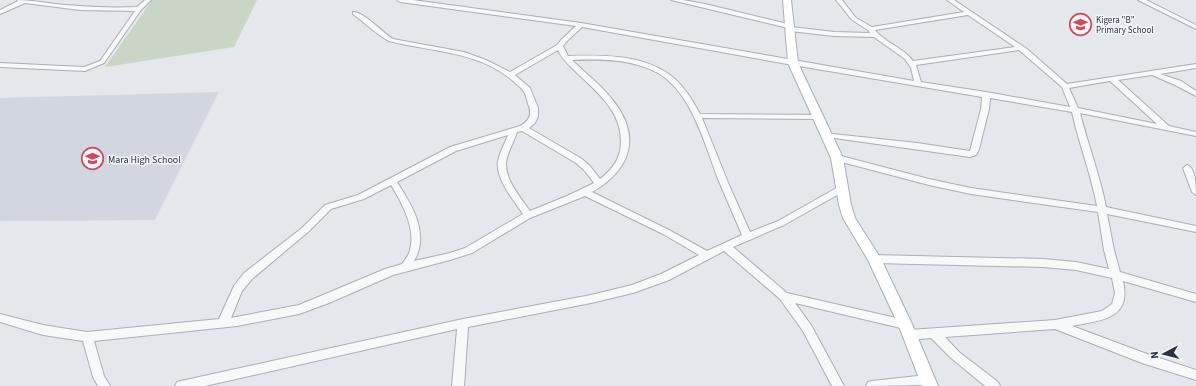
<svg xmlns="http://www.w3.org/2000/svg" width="1196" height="386" viewBox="0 0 1196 386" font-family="'Source Sans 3',sans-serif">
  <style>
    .built { fill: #d2d6de }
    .green { fill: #c9d6c5 }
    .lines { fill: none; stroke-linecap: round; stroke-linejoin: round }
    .street-casing { stroke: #a9aeb7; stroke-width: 2 }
    .secondary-casing { stroke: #a9aeb7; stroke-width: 2 }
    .street { fill: #f7f8fa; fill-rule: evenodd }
    .secondary { fill: #fff; fill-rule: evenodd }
    .labels { text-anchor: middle; stroke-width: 3; stroke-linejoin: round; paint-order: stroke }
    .far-poi-label { font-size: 9px; fill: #2b3445; stroke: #f4f6f9; text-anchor: start }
    .poi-label { font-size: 10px; fill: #2b3445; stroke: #f4f6f9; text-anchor: start }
  </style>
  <rect width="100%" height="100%" fill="#e4e7ec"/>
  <path class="built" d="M219,92L155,220L0,221V98Z"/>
  <path class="green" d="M152,0H257L234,47L105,67Z"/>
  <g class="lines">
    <defs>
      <path id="street" d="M17,0C34,0 50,4 66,5C90,7 114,8 137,7L145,0H151L141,10L104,63L85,71L0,67V63L84,67L100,61L135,11L80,10L25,3L0,14V10L18,1Z
        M397,0H413L581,23L914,81L911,68L905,59L874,37L834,36L790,31L787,29L788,28L671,0H683L705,4L792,25V27L834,32L870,33L868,30L852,20L836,0H842L856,18L872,27L964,12L947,0H954L1027,49L1067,84L1196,64V68L1160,74L1181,81L1196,91V96L1175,85L1152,75L1118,80L1169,126L1196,132V136L1080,113C1088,145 1100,175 1106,207L1196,226V232L1107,214L1114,250L1120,272L1196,294V302L1123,281C1132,320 1100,320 1072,326L1147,354L1196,370V380L1142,363L1055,329L945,337L959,352L998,382L1000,386H985L951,358L931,338L909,340L905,338L903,335L905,332L909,330L1055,320L1102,311L1112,304L1115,293L1112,278L1076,270L1043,267L874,263L870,262L869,259L870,256L874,255L1043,259L1076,262L1109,269L1104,250L1098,212L971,194L929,185L834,160L833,158L834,156L837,155L929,179L971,188L1097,206C1091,174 1079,144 1072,112L990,98L989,109L979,149L976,155L970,157L827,137H824L823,135L824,133L917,143L970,151L981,109L982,97L793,65L582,27L566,42L563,46L568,56C603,55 646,54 675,79C685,88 693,101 700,114L822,115L823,117L822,119H819L702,118L729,185L750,232L778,221L840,186L843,185L847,188L846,190L784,225L733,247L787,293L909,321L911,324L909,327L905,329L795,303L811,325L844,386H832L803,331L780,299L724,251L669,280L633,293L591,303L468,327L464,386H452L457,329L205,386H175L177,382L181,381L463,319L591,295L632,285L661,274L699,255L663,234L585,196L530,218L472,253L450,260L393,275L329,303L299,314L237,326L94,341L104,376L110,386H98L93,377L83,341L43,335L0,322V314L43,325L87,332L219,319L234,286L244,273L302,228L325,205L358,195L450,147L520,126C529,121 533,114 528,104C527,100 526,95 524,92C522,88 517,85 513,81C479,51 431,52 389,41C376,34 365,23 353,14V12C363,11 383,33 393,39L464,52L486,60L510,72L557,45L561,40L576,26L400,2ZM968,15L1015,47L913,61C903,47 885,43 875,30ZM558,50C561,58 567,63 573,69C594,90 621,109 621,141C621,158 613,169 600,179L590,166L582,159L529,128L535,123L538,116V108L530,88L515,75ZM1019,50L1062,87L1070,107L986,92L921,82L916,65ZM572,60C601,59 632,59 658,73C692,93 705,145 718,179C726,198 734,216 742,235L707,251L669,230L592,192C632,169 642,135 611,98C600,84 585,73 572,60ZM1110,81L1157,124L1078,108L1069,88ZM522,131L576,163L584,170L594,183L567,196L530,211C521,198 505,180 506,163C507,153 514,142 517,132ZM508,135C505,143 500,152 498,161C495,178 514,201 523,214L465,248L450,253L414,261C430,234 412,205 397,182L456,151ZM391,185C402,203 416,228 410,250C409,255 405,260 402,264L385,269L299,305L231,318L242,291L252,279L308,232L331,209L364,199Z
        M1138,0H1146L1196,25V29Z
        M1187,165C1196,168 1196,186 1196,195L1192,192L1183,168Z
        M927,375L931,376L933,380L931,384L927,385L866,386L868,382L872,381Z"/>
      <path id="secondary" d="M783,0H791L798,63L843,158L851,205L855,218L881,259L912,324L938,386H922L898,324L868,260L843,218L839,205L831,158L788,63Z"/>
    </defs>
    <use href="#street" class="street-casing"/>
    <use href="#secondary" class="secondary-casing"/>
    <use href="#street" class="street"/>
    <use href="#secondary" class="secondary"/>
  </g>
  <defs>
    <symbol id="school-ring" viewBox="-11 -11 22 22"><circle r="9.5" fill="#f4f6f9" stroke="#d1495b" stroke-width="1.5"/><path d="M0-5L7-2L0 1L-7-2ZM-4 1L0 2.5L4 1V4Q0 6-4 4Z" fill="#d1495b"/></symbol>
  </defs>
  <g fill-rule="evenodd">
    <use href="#school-ring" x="1068" y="12" width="25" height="25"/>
    <use href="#school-ring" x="80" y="146" width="25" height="25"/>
  </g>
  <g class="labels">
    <g class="far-poi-label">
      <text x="1096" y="23">Kigera "B"<tspan x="1096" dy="10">Primary School</tspan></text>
    </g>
    <g class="poi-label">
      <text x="108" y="163">Mara High School</text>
    </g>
  </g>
  <g transform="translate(1164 354) rotate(263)" stroke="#f4f6f9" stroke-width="3" paint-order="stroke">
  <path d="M0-3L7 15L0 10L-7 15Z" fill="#2b3445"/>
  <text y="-6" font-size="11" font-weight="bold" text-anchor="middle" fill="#2b3445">N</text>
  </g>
</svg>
